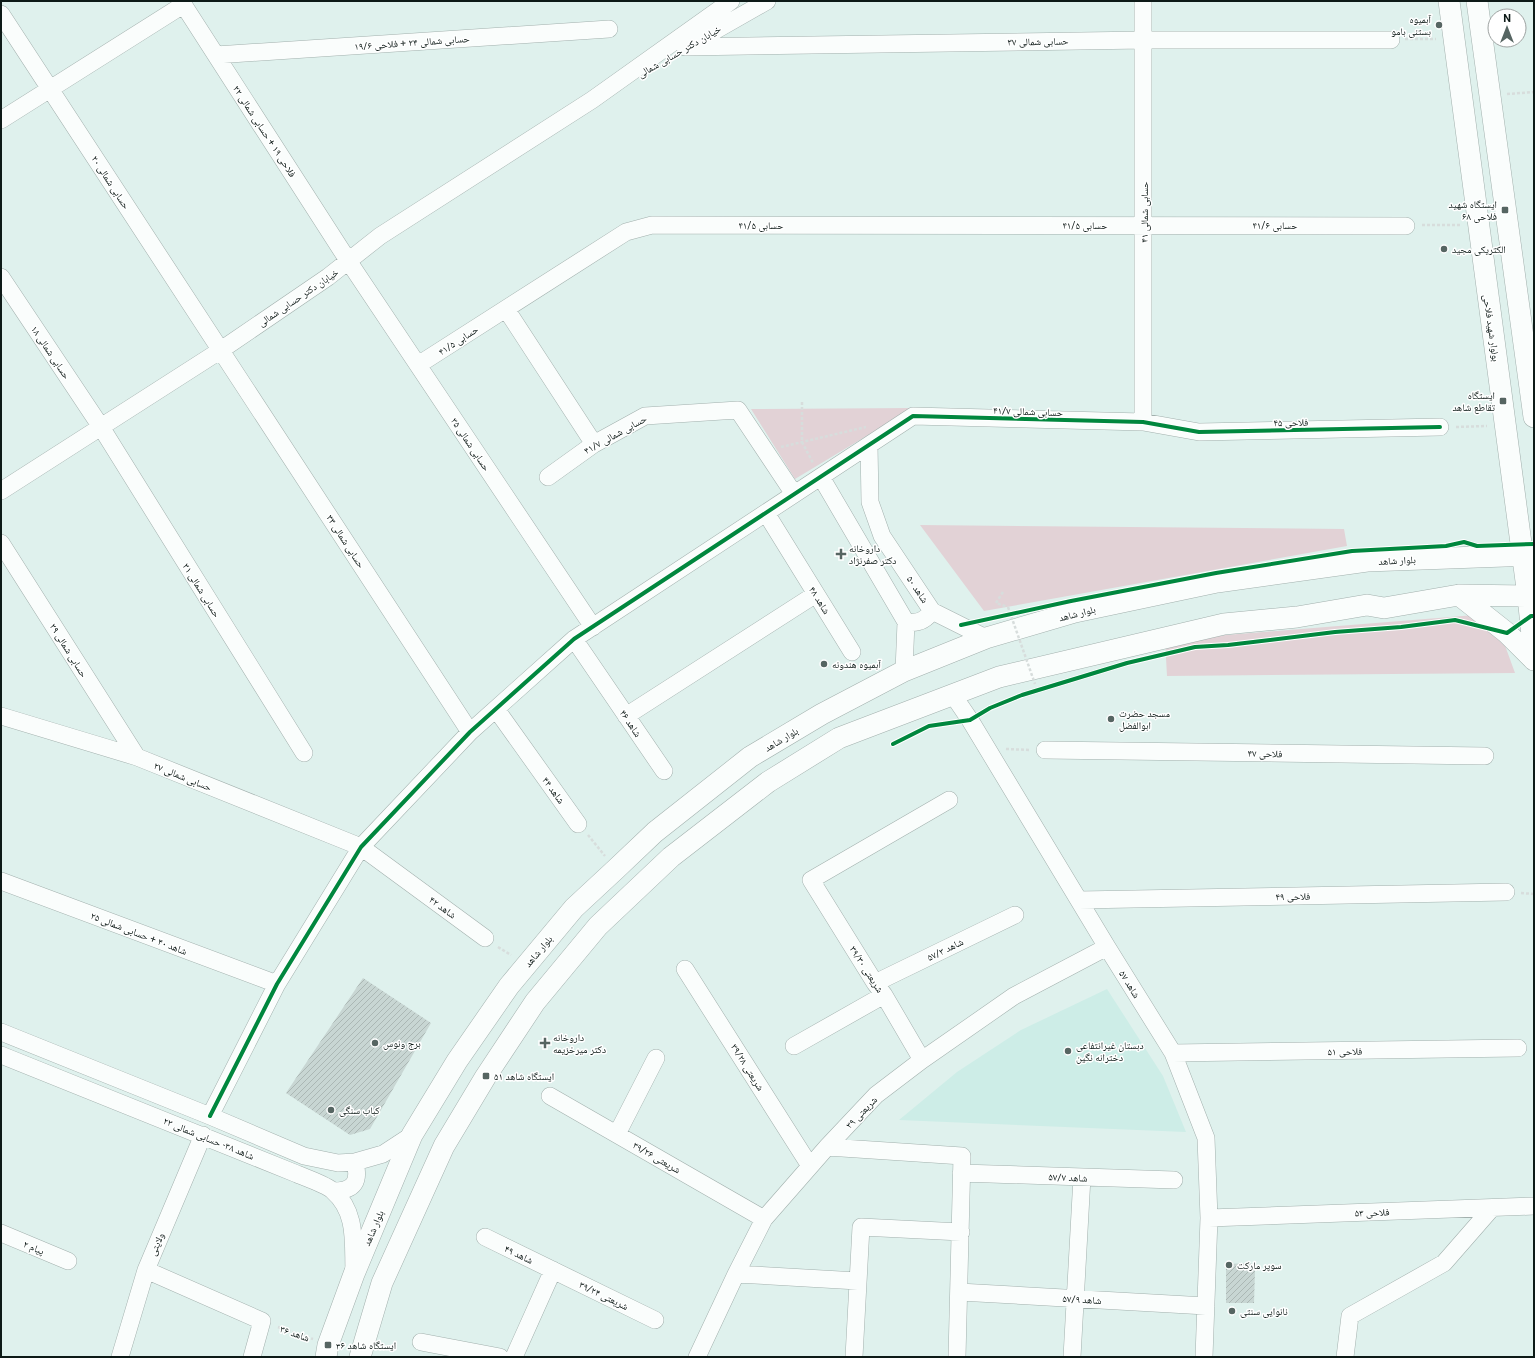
<svg xmlns="http://www.w3.org/2000/svg" width="1535" height="1358" viewBox="0 0 1535 1358" font-family="Roboto,'Noto Naskh Arabic',sans-serif">
  <style>
    .built { fill: #cdede7 }
    .green { fill: #e2d2d6 }
    .building { fill: url(#building-hatch) }
    .lines { fill: none; stroke-linecap: round; stroke-linejoin: round }
    .minor-casing { stroke: #a2b0ad; stroke-width: 18 }
    .major-casing { stroke: #a2b0ad; stroke-width: 22 }
    .path { stroke: #d7dddc; stroke-width: 2.5; stroke-dasharray: 3 2; stroke-linecap: butt }
    .minor { stroke: #fafdfc; stroke-width: 17 }
    .major { stroke: #fafdfc; stroke-width: 21 }
    .path-bridge { stroke: #d7dddc; stroke-width: 2.5; stroke-dasharray: 3 2; stroke-linecap: butt }
    .cycleway-casing { stroke: #fff; stroke-width: 6 }
    .cycleway { stroke: #00873e; stroke-width: 4 }
    .poi-dot { fill: #566562; stroke: #fff; stroke-width: 1.5 }
    .labels { text-anchor: middle; stroke-width: 3; stroke-linejoin: round; paint-order: stroke }
    .poi-label { font-size: 10px; fill: #0d1a17; stroke: #fff; text-anchor: start }
    .street-label { font-size: 10px; fill: #0d1a17; stroke: #fff }
  </style>
  <defs>
    <pattern id="building-hatch" width="6" height="6" patternUnits="userSpaceOnUse"><rect width="6" height="6" fill="#c8d6d3"/><path d="M-1 1l2-2M0 6l6-6M5 7l2-2" fill="none" stroke="#abb7b4"/></pattern>
  </defs>
  <rect width="100%" height="100%" fill="#dff1ed"/>
  <path class="built" d="M1107,989L1163,1076L1186,1132L899,1120L957,1072L1021,1030Z"/>
  <path class="green" d="M913,408L795,479L751,409Z
    M920,525L1344,529L1347,546L984,611Z
    M1475,615L1499,629L1515,673L1167,676L1165,640Z"/>
  <path class="building" d="M363,978L431,1023L370,1129L350,1135L286,1093Z
    M1251,1263L1255,1271L1254,1303H1226V1264Z"/>
  <g class="lines">
    <defs>
      <path id="minor" d="M181,1L349,262L593,627
        M1,14L470,732
        M688,46L767,1
        M685,47L1144,40H1391
        M216,55L609,29
        M1,120L183,5
        M1,277L101,427L304,753
        M506,309L594,444
        M418,365L626,232L652,225L1406,226
        M1143,422V1
        M869,445L870,502L882,536L932,611L986,638
        M548,477L594,444L645,416L738,410L794,494
        M821,477L906,622L904,671
        M1,491L221,350L328,277L380,236L592,100L731,1
        M766,513L852,652
        M1,543L137,757
        M906,622C918,624 926,620 932,611
        M574,639L664,771
        M953,695L970,720L1107,947L1173,1053L1206,1138L1209,1218L1204,1357
        M496,709L578,824
        M1,716L137,757L361,847L485,938
        M626,716L816,594
        M1045,750L1485,756
        M1,881L277,984
        M1079,900L1506,892
        M685,969L810,1166
        M875,983L1015,915
        M1,1032L210,1116L304,1156L338,1163L355,1162L383,1154L412,1135
        M794,1046L884,995
        M1173,1053L1518,1048
        M1,1055L297,1174C306,1178 327,1185 333,1191C357,1212 353,1242 354,1270
        M922,1060L884,995L875,983L811,880L949,800
        M550,1096L764,1219
        M210,1116L277,984L361,847L470,732L574,639L913,416L1143,422L1199,432L1440,427
        M617,1134L656,1058
        M827,1147L962,1156L957,1357
        M961,1173L1174,1180
        M333,1191C354,1191 360,1182 355,1162
        M1209,1218L1534,1206
        M1,1233L68,1261
        M485,1237L655,1320
        M146,1270L262,1321L252,1357
        M736,1274L858,1281
        M959,1292L1206,1306
        M421,1342L500,1357
        M120,1357L146,1270L203,1135
        M514,1357L553,1270
        M697,1357L736,1274L764,1219L827,1147L876,1095L922,1060L1014,996L1107,947
        M854,1357L861,1227L961,1232
        M1072,1357L1082,1177
        M1345,1357L1350,1316L1444,1263L1492,1208"/>
      <path id="major" d="M1449,1L1528,596L1534,655
        M1477,1L1534,417
        M1459,595L1507,633L1534,660
        M326,1357L328,1345L354,1274L412,1135L457,1061L509,986L574,908L616,869L655,832L750,757L822,714L904,671L986,638L1075,612L1217,582L1367,561L1534,555
        M360,1357L382,1283L444,1146L486,1076L535,1002L598,926L671,857L768,782L839,738L999,677L1224,624L1297,617L1367,605L1384,608L1459,595L1534,596"/>
    </defs>
    <use href="#minor" class="minor-casing"/>
    <use href="#major" class="major-casing"/>
    <path class="path" d="M1405,39H1436
      M1507,94L1534,92
      M1422,225H1461
      M802,402V442L813,463
      M1456,427L1487,426
      M781,447L866,427
      M1003,592L996,603L1008,607
      M1006,749L1031,750
      M588,835L605,856
      M1521,893L1534,894
      M498,947L511,955
      M278,1327L313,1339"/>
    <use href="#minor" class="minor"/>
    <use href="#major" class="major"/>
    <path class="path-bridge" d="M1008,607L1035,684"/>
    <defs>
      <path id="cycleway" d="M961,625L1071,601L1216,573L1352,551L1446,546L1464,542L1477,546L1534,544
        M893,744L929,726L970,720L990,708L1022,695L1127,663L1195,647L1228,645L1335,632L1401,627L1455,620L1507,633L1531,616H1534
        M210,1116L277,984L361,847L470,732L574,639L913,416L1143,422L1199,432L1440,427"/>
    </defs>
    <use href="#cycleway" class="cycleway-casing"/>
    <use href="#cycleway" class="cycleway"/>
  </g>
  <g class="poi-dot">
    <circle cx="1439" cy="25" r="4"/>
    <rect x="1501" y="206" width="8" height="8" rx="2"/>
    <circle cx="1444" cy="249" r="4"/>
    <rect x="1499" y="397" width="8" height="8" rx="2"/>
    <path d="M839 548h4v4h4v4h-4v4h-4v-4h-4v-4h4z"/>
    <circle cx="824" cy="664" r="4"/>
    <circle cx="1111" cy="719" r="4"/>
    <circle cx="375" cy="1043" r="4"/>
    <path d="M543 1037h4v4h4v4h-4v4h-4v-4h-4v-4h4z"/>
    <circle cx="1068" cy="1051" r="4"/>
    <rect x="482" y="1072" width="8" height="8" rx="2"/>
    <circle cx="331" cy="1110" r="4"/>
    <circle cx="1229" cy="1265" r="4"/>
    <circle cx="1232" cy="1311" r="4"/>
    <rect x="324" y="1341" width="8" height="8" rx="2"/>
  </g>
  <g class="labels">
    <g class="poi-label">
      <text x="1431" y="23" text-anchor="end">آبمیوه<tspan x="1431" dy="12">بستنی بامو</tspan></text>
      <text x="1497" y="208" text-anchor="end">ایستگاه شهید<tspan x="1497" dy="12">فلاحی ۶۸</tspan></text>
      <text x="1452" y="253">الکتریکی مجید</text>
      <text x="1495" y="399" text-anchor="end">ایستگاه<tspan x="1495" dy="12">تقاطع شاهد</tspan></text>
      <text x="849" y="552">داروخانه<tspan x="849" dy="12">دکتر صفرنژاد</tspan></text>
      <text x="832" y="668">آبمیوه هندونه</text>
      <text x="1119" y="717">مسجد حضرت<tspan x="1119" dy="12">ابوالفضل</tspan></text>
      <text x="553" y="1041">داروخانه<tspan x="553" dy="12">دکتر میرخزیمه</tspan></text>
      <text x="383" y="1047">برج ونوس</text>
      <text x="1076" y="1049">دبستان غیرانتفاعی<tspan x="1076" dy="12">دخترانه نگین</tspan></text>
      <text x="494" y="1080">ایستگاه شاهد ۵۱</text>
      <text x="339" y="1114">کباب سنگی</text>
      <text x="1237" y="1269">سوپر مارکت</text>
      <text x="1240" y="1315">نانوایی سنتی</text>
      <text x="336" y="1349">ایستگاه شاهد ۳۶</text>
    </g>
    <g class="street-label">
      <text transform="translate(1038 41) rotate(-1)" y="4">حسابی شمالی ۳۷</text>
      <text transform="translate(412 42) rotate(-4)" y="4">حسابی شمالی ۲۴ + فلاحی ۱۹/۶</text>
      <text transform="translate(679 51) rotate(-30)" y="4">خیابان دکتر حسابی شمالی</text>
      <text transform="translate(265 131) rotate(57)" y="4">فلاحی ۱۹ + حسابی شمالی ۲۲</text>
      <text transform="translate(111 182) rotate(57)" y="4">حسابی شمالی ۲۰</text>
      <text transform="translate(1144 212) rotate(-90)" y="4">حسابی شمالی ۴۱</text>
      <text x="761" y="229">حسابی ۴۱/۵</text>
      <text x="1085" y="229">حسابی ۴۱/۵</text>
      <text x="1275" y="229">حسابی ۴۱/۶</text>
      <text transform="translate(298 297) rotate(-34)" y="4">خیابان دکتر حسابی شمالی</text>
      <text transform="translate(1492 328) rotate(82)" y="4">بولوار شهید فلاحی</text>
      <text transform="translate(458 340) rotate(-33)" y="4">حسابی ۴۱/۵</text>
      <text transform="translate(51 352) rotate(56)" y="4">حسابی شمالی ۱۸</text>
      <text transform="translate(1028 411) rotate(2)" y="4">حسابی شمالی ۴۱/۷</text>
      <text transform="translate(1291 422) rotate(-1)" y="4">فلاحی ۴۵</text>
      <text transform="translate(615 434) rotate(-29)" y="4">حسابی شمالی ۴۱/۷</text>
      <text transform="translate(471 444) rotate(56)" y="4">حسابی شمالی ۳۵</text>
      <text transform="translate(346 541) rotate(57)" y="4">حسابی شمالی ۳۳</text>
      <text transform="translate(1397 560) rotate(-3)" y="4">بلوار شاهد</text>
      <text transform="translate(918 589) rotate(56)" y="4">شاهد ۵۰</text>
      <text transform="translate(202 590) rotate(58)" y="4">حسابی شمالی ۳۱</text>
      <text transform="translate(820 600) rotate(58)" y="4">شاهد ۴۸</text>
      <text transform="translate(1077 613) rotate(-14)" y="4">بلوار شاهد</text>
      <text transform="translate(69 650) rotate(58)" y="4">حسابی شمالی ۲۹</text>
      <text transform="translate(631 723) rotate(56)" y="4">شاهد ۴۶</text>
      <text transform="translate(781 739) rotate(-31)" y="4">بلوار شاهد</text>
      <text transform="translate(1265 753) rotate(1)" y="4">فلاحی ۴۷</text>
      <text transform="translate(183 776) rotate(22)" y="4">حسابی شمالی ۲۷</text>
      <text transform="translate(554 790) rotate(54)" y="4">شاهد ۴۴</text>
      <text transform="translate(1293 896) rotate(-1)" y="4">فلاحی ۴۹</text>
      <text transform="translate(443 907) rotate(36)" y="4">شاهد ۴۲</text>
      <text transform="translate(139 933) rotate(21)" y="4">شاهد ۴۰ + حسابی شمالی ۲۵</text>
      <text transform="translate(945 949) rotate(-26)" y="4">شاهد ۵۷/۳</text>
      <text transform="translate(538 951) rotate(-50)" y="4">بلوار شاهد</text>
      <text transform="translate(867 969) rotate(57)" y="4">شریعتی ۳۹/۳۰</text>
      <text transform="translate(1130 984) rotate(58)" y="4">شاهد ۵۷</text>
      <text transform="translate(1345 1051) rotate(-1)" y="4">فلاحی ۵۱</text>
      <text transform="translate(748 1067) rotate(58)" y="4">شریعتی ۳۹/۲۸</text>
      <text transform="translate(861 1112) rotate(-46)" y="4">شریعتی ۳۹</text>
      <text transform="translate(209 1138) rotate(22)" y="4">شاهد ۳۸- حسابی شمالی ۲۳</text>
      <text transform="translate(657 1157) rotate(30)" y="4">شریعتی ۳۹/۲۶</text>
      <text transform="translate(1068 1177) rotate(2)" y="4">شاهد ۵۷/۷</text>
      <text transform="translate(1372 1212) rotate(-2)" y="4">فلاحی ۵۳</text>
      <text transform="translate(373 1228) rotate(-67)" y="4">بلوار شاهد</text>
      <text transform="translate(156 1244) rotate(-67)" y="4">ولایتی</text>
      <text transform="translate(34 1247) rotate(22)" y="4">پیام ۲</text>
      <text transform="translate(519 1254) rotate(26)" y="4">شاهد ۴۹</text>
      <text transform="translate(604 1295) rotate(26)" y="4">شریعتی ۳۹/۲۴</text>
      <text transform="translate(1082 1299) rotate(3)" y="4">شاهد ۵۷/۹</text>
      <text transform="translate(295 1333) rotate(19)" y="4">شاهد ۳۶</text>
    </g>
  </g>
  <rect width="1535" height="1358" fill="none" stroke="#0d1a17" stroke-width="4"/>
  <g transform="translate(1507 28)"><circle r="19" fill="#ffffff" stroke="#9ea3a2"/>
  <path d="M0-3L7 15L0 10L-7 15Z" fill="#566562"/>
  <text y="-6" font-size="11" font-weight="bold" text-anchor="middle" fill="#0d1a17">N</text>
  </g>
</svg>
